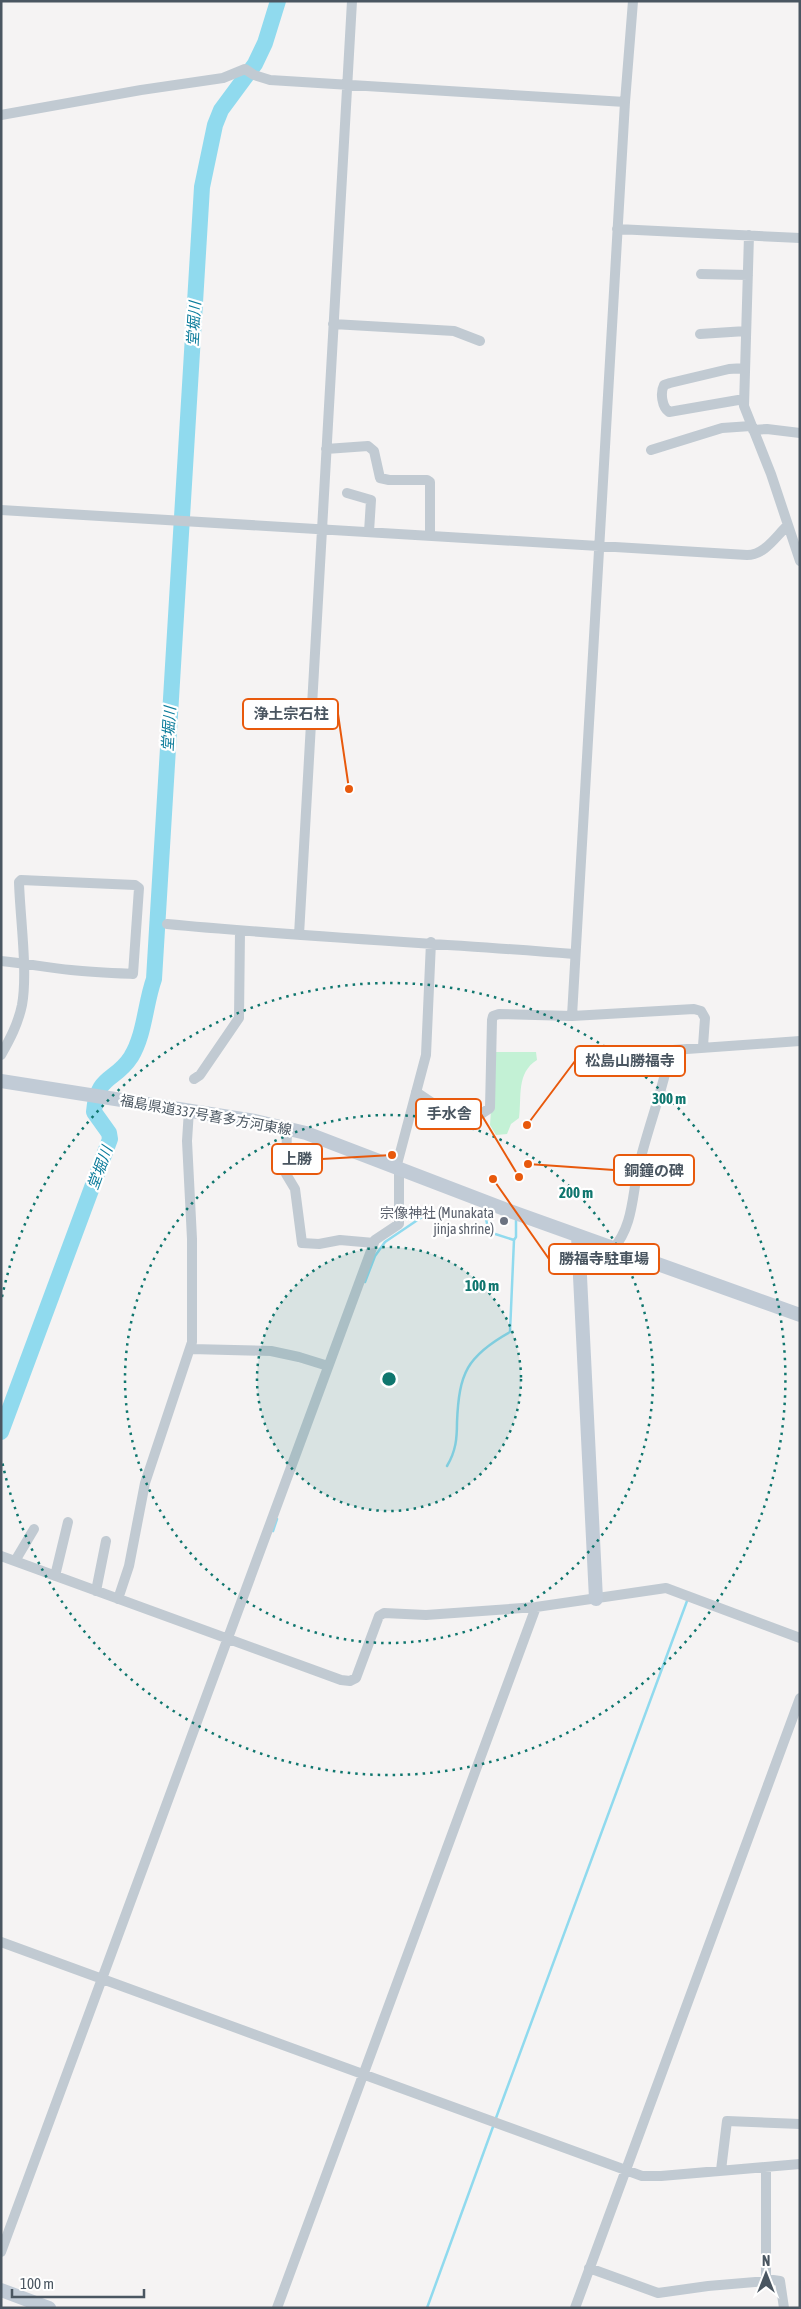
<svg xmlns="http://www.w3.org/2000/svg" width="801" height="2309" viewBox="0 0 801 2309" font-family="'Asap Condensed','Noto Sans JP',sans-serif">
  <style>
    .green { fill: #c3f1d5 }
    .lines { fill: none; stroke-linecap: round; stroke-linejoin: round }
    .stream { stroke: #90daee; stroke-width: 2.5 }
    .river { stroke: #90daee; stroke-width: 16 }
    .street { stroke: #c1cad2; stroke-width: 10 }
    .secondary { stroke: #c1cbd6; stroke-width: 14 }
    .ring { fill: none; stroke: #0f766e; stroke-width: 2.5; stroke-dasharray: 2.5 5 }
    .worship-dot { fill: #6b7280; stroke: #fff; stroke-width: 2 }
    .labels { text-anchor: middle; stroke-width: 4.5; stroke-linejoin: round; paint-order: stroke }
    .street-label { font-size: 14px; fill: #4a5661; stroke: #fff }
    .worship-label { font-size: 14px; fill: #5b616d; stroke: #fff; text-anchor: end }
    .water-label { font-size: 15px; font-style: italic; fill: #0c7c9b; stroke: #fff }
    .centre { fill: #0f766e; stroke: #fff; stroke-width: 2.5 }
    .ring-label { font-size: 15px; text-anchor: middle; font-weight: bold; fill: #0f766e; stroke: #fff; stroke-width: 4.5; stroke-linejoin: round; paint-order: stroke }
    .leader { fill: none; stroke: #e8590c; stroke-width: 2 }
    .callout-dot { fill: #e8590c; stroke: #fff; stroke-width: 2 }
    .callout { fill: #fff; stroke: #e8590c; stroke-width: 2 }
    .callout-label { font-size: 15px; text-anchor: middle; font-weight: bold; fill: #4a5661 }
  </style>
  <rect width="100%" height="100%" fill="#f5f3f3"/>
  <path class="green" d="M495,1052H536L537,1060C516,1073 522,1097 519,1118L511,1124L507,1134L496,1135L490,1125Z"/>
  <g class="lines">
    <path class="stream" d="M485,1215L489,1209
      M365,1282L375,1256L385,1242L422,1217L437,1211L447,1210L464,1214L479,1210L485,1215L489,1232L514,1240L516,1237V1217
      M447,1466C456,1451 457,1438 457,1422C459,1373 467,1356 510,1332L514,1240
      M273,1531L277,1519
      M496,2118L687,1601
      M427,2308L494,2124"/>
    <path class="river" d="M1,1432L110,1139L109,1133L94,1112C97,1074 115,1082 131,1057C145,1034 145,1004 154,979L202,187L215,125L221,110L255,64L265,43L278,1"/>
    <path class="street" d="M1,115L141,90L223,78L245,69L254,75L270,80L625,102
      M617,229L800,238
      M749,235L744,406L771,474L800,561
      M701,274L748,275
      M333,324L454,331L480,341
      M700,334L746,331
      M744,399L669,412C662,407 660,393 664,385L670,383L729,369L745,368
      M753,430L767,429L800,433
      M326,449L368,446L374,451L380,478L389,480H427L430,482V536
      M651,450L722,428L751,426
      M347,493L371,500L369,532
      M1,510L747,555C765,555 776,536 788,525
      M167,924C303,937 439,943 574,954
      M299,935L352,1
      M1,961C25,963 48,968 71,970C92,972 113,973 133,974L139,888L135,885L21,880L19,882C20,917 28,972 22,1005C18,1024 10,1039 1,1055
      M572,1016L625,102L633,1
      M194,1079L200,1075L239,1018L240,931
      M416,1092L462,1123L469,1122L490,1108L492,1020L493,1016L499,1014L572,1016L694,1009L701,1011L705,1018L703,1046
      M287,1127L286,1174L295,1189L302,1243L319,1244L340,1240L374,1243
      M396,1168L426,1055L431,942
      M613,1249C633,1226 632,1197 638,1169C647,1130 662,1093 670,1053L673,1050L800,1041
      M191,1349L271,1351L299,1357L328,1366
      M1,1556L341,1680L350,1681L356,1678L379,1616L384,1613L426,1615L536,1607L666,1588L800,1638
      M15,1561L34,1529
      M55,1576L68,1522
      M96,1591L106,1541
      M118,1599L129,1566L145,1483L192,1342V1239L187,1141L189,1110
      M1,1942L642,2176H661L800,2164
      M766,2167V2279L780,2281L784,2308
      M721,2170L727,2121L800,2124
      M1,2252L375,1240L399,1224V1170
      M589,2268L658,2293L708,2286L767,2281
      M277,2308L536,1607
      M575,2308L800,1698"/>
    <path class="secondary" d="M1,1081L255,1121L306,1133L507,1210L800,1315
      M578,1236L596,1599
      M1,2290L49,2308"/>
  </g>
  <circle cx="389" cy="1379" r="132" fill="#0f766e" fill-opacity=".12"/>
  <g class="ring">
    <circle cx="389" cy="1379" r="132"/>
    <circle cx="389" cy="1379" r="264"/>
    <path d="M2 1297A396 396 0 1 1 2 1461"/>
  </g>
  <circle class="worship-dot" cx="504" cy="1221" r="5"/>
  <g class="labels">
    <g class="street-label">
      <text transform="translate(206 1115) rotate(10)" y="5">福島県道337号喜多方河東線</text>
    </g>
    <g class="worship-label">
      <text x="494" y="1218">宗像神社 (Munakata<tspan x="494" dy="16">jinja shrine)</tspan></text>
    </g>
    <g class="water-label">
      <text transform="translate(194 324) rotate(-87)" y="5">堂堀川</text>
      <text transform="translate(169 729) rotate(-87)" y="5">堂堀川</text>
      <text transform="translate(100 1168) rotate(-70)" y="5">堂堀川</text>
    </g>
  </g>
  <circle cx="389" cy="1379" r="8" class="centre"/>
  <g class="ring-label">
    <text x="669" y="1104">300 m</text>
    <text x="576" y="1198">200 m</text>
    <text x="482" y="1291">100 m</text>
  </g>
  <path class="leader" d="M349 789L338 714M527 1125L575 1061M519 1177L481 1114M392 1155L322 1159M528 1164L614 1170M493 1179L549 1259"/>
  <g class="callout-dot">
    <circle cx="349" cy="789" r="5"/>
    <circle cx="527" cy="1125" r="5"/>
    <circle cx="519" cy="1177" r="5"/>
    <circle cx="392" cy="1155" r="5"/>
    <circle cx="528" cy="1164" r="5"/>
    <circle cx="493" cy="1179" r="5"/>
  </g>
  <g class="callout">
    <rect x="243" y="699" width="95" height="30" rx="5"/>
    <rect x="575" y="1046" width="110" height="30" rx="5"/>
    <rect x="416" y="1099" width="65" height="30" rx="5"/>
    <rect x="272" y="1144" width="50" height="30" rx="5"/>
    <rect x="614" y="1155" width="80" height="30" rx="5"/>
    <rect x="549" y="1244" width="110" height="30" rx="5"/>
  </g>
  <g class="callout-label">
    <text x="291" y="719">浄土宗石柱</text>
    <text x="630" y="1066">松島山勝福寺</text>
    <text x="449" y="1119">手水舎</text>
    <text x="297" y="1164">上勝</text>
    <text x="654" y="1176">銅鐘の碑</text>
    <text x="604" y="1264">勝福寺駐車場</text>
  </g>
  <rect width="801" height="2309" fill="none" stroke="#4a5661" stroke-width="5"/>
  <g transform="translate(766 2274)" stroke="#ffffff" stroke-width="4" paint-order="stroke">
  <path d="M0-4L9 19L0 12L-9 19Z" fill="#4a5661"/>
  <text y="-8" font-size="14" font-weight="bold" text-anchor="middle" fill="#4a5661">N</text>
  </g>
  <path d="M12 2289v8h132v-8" fill="none" stroke="#4a5661" stroke-width="2.5"/>
  <text x="20" y="2289" font-size="15" fill="#4a5661" stroke="#ffffff" stroke-width="4" paint-order="stroke">100 m</text>
</svg>
